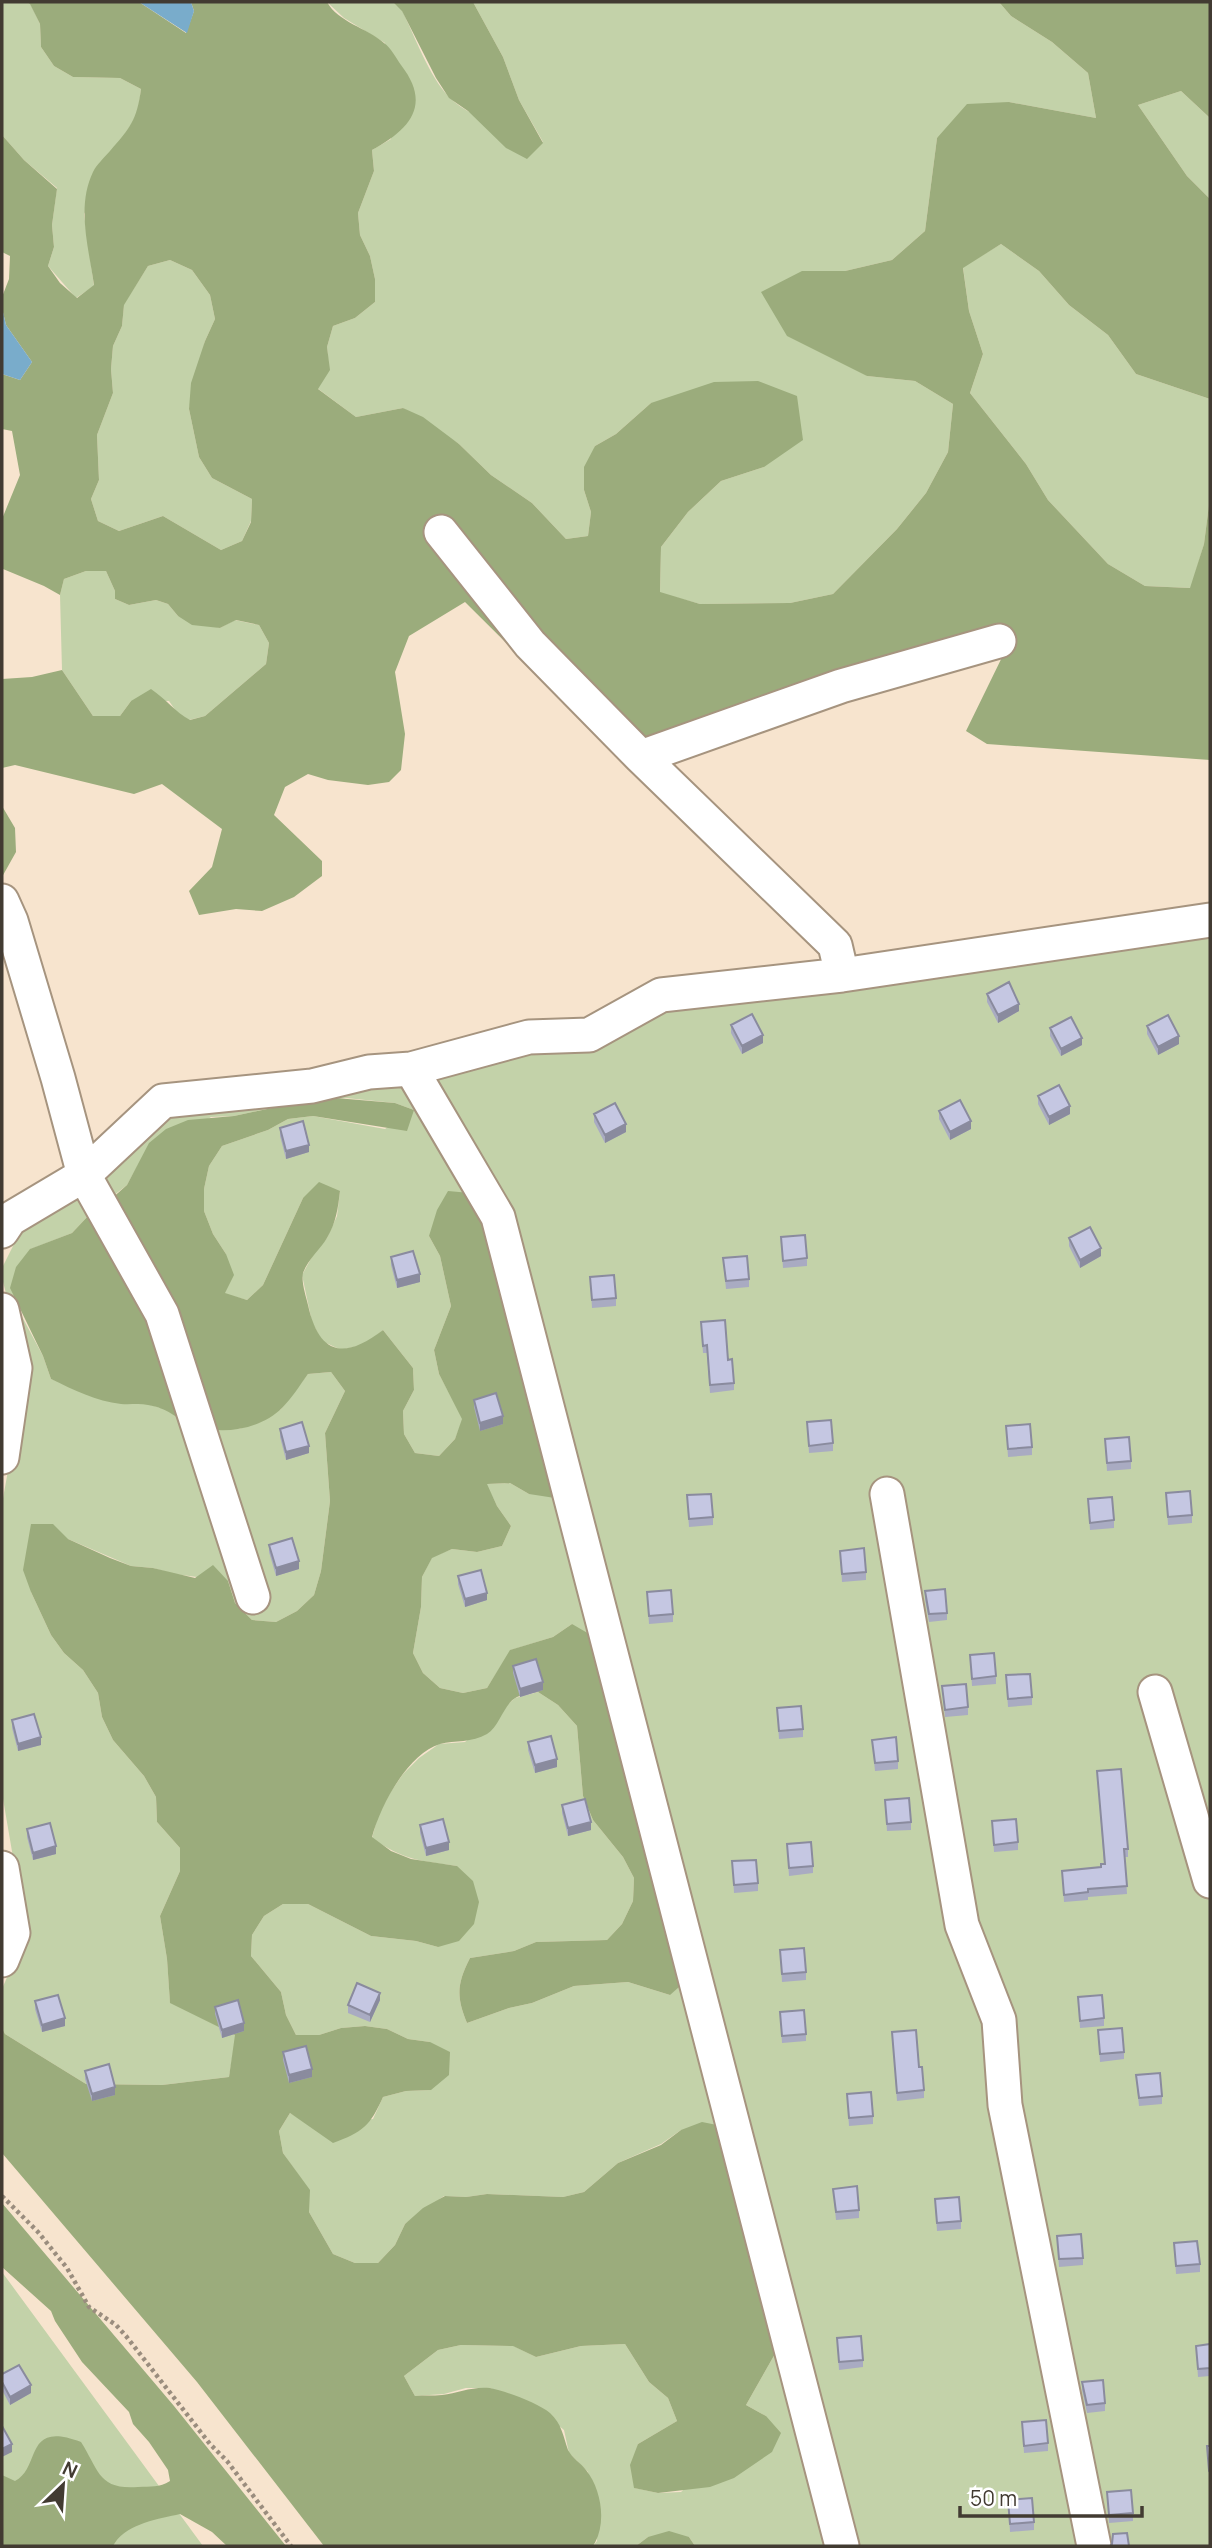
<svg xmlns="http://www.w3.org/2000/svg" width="1212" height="2548" viewBox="0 0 1212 2548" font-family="Manrope,sans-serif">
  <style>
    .green { fill: #c3d2a9 }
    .forest { fill: #9bac7c; fill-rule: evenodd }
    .water { fill: #79accb }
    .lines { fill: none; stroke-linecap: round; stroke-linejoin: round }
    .minor-casing { stroke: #a6947f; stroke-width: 37 }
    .path { stroke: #9a8d7e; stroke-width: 4.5; stroke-dasharray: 3.5 3.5; stroke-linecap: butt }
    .minor { stroke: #fff; stroke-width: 33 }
    .wall { fill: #a9abc2 }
    .shaded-wall { fill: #8a8b9e }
    .building { fill: #c5c7e2; stroke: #8a8b9e; stroke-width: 2 }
  </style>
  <rect width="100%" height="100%" fill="#f7e4ce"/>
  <path class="green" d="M2,2L30,3L40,24L41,47L54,66L73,77L120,78L141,89L138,114L125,134L84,214L94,286L76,298L48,266L54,247L52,225L57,188L24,160L2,135Z
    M327,2H393L402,10C415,37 429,76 449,97C469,118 516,131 543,142L519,100L503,57L473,2H999L1011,16L1052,42L1088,73L1096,118L1009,102L937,138L925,231L892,260L845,271H802L867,376L915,381L953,404L948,452L926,493L897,529L833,594L790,603L700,604L660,593L661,547L688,512L721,481L764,467L651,403L616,434L595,446L584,490L591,512L588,536L566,539L532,503L491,475L459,444L403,408L356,417L317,388L329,370L327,347L333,326L355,318L375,302V279L370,256L360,235L358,213L374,171L372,150L391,139L385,43L344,18Z
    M1181,91L1210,118V199L1187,176L1138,105Z
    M1001,244L1039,271L1069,305L1108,335L1136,374L1210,399V497L1204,544L1191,588L1145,586L1108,564L1048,500L1026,464L970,393L983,354L969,311L963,267Z
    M170,260L192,270L210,295L215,319L205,341L189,409L199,457L212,478L252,499L251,521L242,541L221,550L163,516L119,531L98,521L91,499L99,480L97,435L113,393L111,369L113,346L122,326L124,304L148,266Z
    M86,571H106L115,591V599L129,605L156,600L168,604L178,616L220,628L235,620L259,625L269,643L266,664L205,716L189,720L178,714L169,701H131L120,716H93L62,670L60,595L64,579Z
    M1210,932V2546H695L689,2537H648L636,2546H593L597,2541L588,2472L569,2453L564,2430L530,2402L490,2388H466L444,2394L415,2396L404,2376L438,2350L461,2345L514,2346L536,2357L581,2346L625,2344L649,2382L668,2398L677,2421L638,2444L635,2488L658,2493L681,2492L766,2416L746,2405L780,2345L681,2130L661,2144L618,2163L584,2192L563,2197L487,2194L466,2197L444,2196L405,2224L395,2245L378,2263H355L333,2254L309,2212V2190L283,2153L279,2131L290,2113L310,2125L373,2119L383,2097L406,2091L431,2090L430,2042L408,2039L387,2029L365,2026L341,2028L319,2035H296L286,2015L281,1992L251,1956L252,1935L264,1916L283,1904H308L371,1936L416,1941L438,1947L457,1866C421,1861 403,1860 372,1838L378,1816L390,1793L403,1774L419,1758L439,1744L465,1742L515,1698L538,1692L558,1705L577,1726L583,1796L593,1820L623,1857L634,1878L633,1901L622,1924L607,1940L536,1942L514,1951L470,1958C457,1984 456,1996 467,2023L509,2008L532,2003L574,1986L628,1982L670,1995L572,1624L553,1637L511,1650L487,1688L463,1693L440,1688L423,1673L413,1653L421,1607L422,1577L432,1557L452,1549L477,1552L502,1546L511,1526L497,1506L486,1484L510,1483L529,1494L488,1229L429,1236L440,1256L451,1306L434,1350L439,1374L463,1419L455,1439L439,1456L415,1453L404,1434L403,1411L414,1390L413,1368L383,1330L366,1344L341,1350L322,1341L312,1322L302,1275L313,1255L327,1238L337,1216L340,1191L303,1198L263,1285L247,1300L225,1294L226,1254L213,1234L204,1211V1189L209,1166L222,1146L268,1130L288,1119L313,1116L385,1129L414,1110L395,1103L346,1098L280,1106L234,1116L211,1117L138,1165L127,1185L89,1215L72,1233L31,1249L19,1311L43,1356L51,1379L124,1404H147L169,1410L189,1424L239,1429L262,1421L281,1409L308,1374L331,1372L345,1391L325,1433L330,1501L321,1571L314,1595L297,1611L276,1622L252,1620L235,1603L228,1581L174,1574L153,1568L131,1566L68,1539L31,1592L51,1635L64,1653L83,1670L98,1693L102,1717L113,1740L144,1776L156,1797L157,1822L180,1848V1871L160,1916L167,1959L170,2002L236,2035L229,2077L162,2085L86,2084L5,2034L2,2028V1989L26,1933L2,1793V1504L26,1370L2,1278V1268L27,1218L163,1108L669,1005Z
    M2,2272L203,2546H2Z"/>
  <path class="forest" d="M27,2H139L186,33L194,11L191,2H327C338,22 367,28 384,43C391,48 396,58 401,65C432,105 410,129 372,150L374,171L358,213L360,235L370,256L375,279V302L355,318L333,326L327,347L330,370L318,389L356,417L403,408L423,417L459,444L491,475L532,503L566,539L588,536L591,512L584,490V467L595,446L616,434L651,403L714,382L758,381L797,396L803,440L764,467L721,481L688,512L661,547L660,592L700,604L790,603L833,594L897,529L926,493L948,452L953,404L915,381L867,376L787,336L761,292L802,271H845L892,260L925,231L937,138L967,104L1009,102L1096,118L1088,73L1052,42L1011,16L999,2H1210V118L1181,91L1138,105L1187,176L1210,199V399L1136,374L1108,335L1069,305L1039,271L1001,244L963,268L969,311L983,354L970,393L1026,464L1048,500L1108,564L1145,586L1190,588L1204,544L1210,497V760L987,744L966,731L1009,643L620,756L465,602L409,636L395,672L405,734L401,770L389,782L368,785L328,780L308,774L285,787L274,815L322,861V876L294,897L262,911L236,909L199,915L189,891L212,867L222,829L162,784L134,794L15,765L2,768V679L32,677L62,670L93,716H120L131,701L151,689C166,699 175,712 190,720L205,716L266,664L269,643L259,625L236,620L220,628L192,625L178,616L168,604L156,600L129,605L115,599V591L106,571H86L64,579L60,595L44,586L3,569L2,519L20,475L12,431L2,429V374L20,380L32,362L6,325L2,308V297L9,279L10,256L2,252V135L24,160L57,189L52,225L54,247L48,266L60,283L77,298L94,285C89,249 76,207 93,172C97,164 104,158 110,151C130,128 137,120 141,89L120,78L73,77L54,66L41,47L40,24L30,4ZM170,260L192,270L210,295L215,319L205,341L191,383L189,409L199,457L212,478L252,499L251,522L242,541L221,550L163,516L119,531L98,521L91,499L99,480L97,435L113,393L111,369L113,346L122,326L124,305L148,266Z
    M393,2H473L503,57L519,100L543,143L527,159L506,148L468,111L449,98L436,78L402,11Z
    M2,806L15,828L16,852L2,877Z
    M324,1097L395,1103L414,1110L407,1131L313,1116L288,1119L268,1130L222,1146L209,1166L204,1189V1211L213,1234L226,1254L234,1275L225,1293L247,1300L263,1285L303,1198L319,1182L340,1191C338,1208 336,1223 327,1238C320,1250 308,1259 303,1273C301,1282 306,1296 308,1305C319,1355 344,1360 383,1330L413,1368L414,1390L403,1411L404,1434L415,1453L439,1456L455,1439L462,1419L439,1374L434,1350L451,1306L440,1256L429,1236L437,1210L448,1191L470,1193L486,1208L555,1498L529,1494L510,1483L487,1484L497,1506L511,1526L502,1546L477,1552L452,1549L432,1558L422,1577L421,1607L413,1653L423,1673L440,1688L463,1693L487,1688L510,1650L553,1637L572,1624L591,1635L688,1979L670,1995L628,1982L574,1986L532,2003L509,2008L467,2023C456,1996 457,1984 470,1958L514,1951L536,1942L607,1940L622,1924L633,1901L634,1878L623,1857L593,1820L583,1796L577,1726L558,1705L538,1692C532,1693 524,1694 517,1697C504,1703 500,1726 487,1734C472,1743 455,1740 440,1744C407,1754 380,1807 372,1837L391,1851L411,1859L457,1866L473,1881L479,1902L474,1924L459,1941L438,1947L416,1941L371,1936L308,1904H283L264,1916L252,1935L251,1956L281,1992L286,2015L296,2035H319L341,2028L365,2026L387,2029L408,2039L430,2042L450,2052L449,2075L431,2090L406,2091L383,2097C370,2126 363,2132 333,2143L290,2113L279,2131L283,2153L310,2190L309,2212L333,2254L355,2263H378L395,2245L405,2224L423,2208L445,2196L466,2197L487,2194L563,2197L584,2192L618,2163L661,2145L681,2130L702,2122L727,2127L780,2345L746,2405L766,2416L781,2433L772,2452L734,2478L710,2487L658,2493L634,2488L630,2465L638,2444L677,2421L668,2398L649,2382L625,2344L581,2346L536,2357L513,2346L461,2345L438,2350L404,2376L415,2396C424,2395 433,2396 442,2395C458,2393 473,2386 490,2388C505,2391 538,2403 550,2413C562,2424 563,2436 568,2450C572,2458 581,2463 586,2470C602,2490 607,2525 593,2546H324L197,2382L2,2153V2028L5,2034L86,2084L162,2085L229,2077L235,2035L170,2003L167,1959L160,1916L180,1871V1848L157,1822L156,1797L144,1776L113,1740L102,1717L98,1693L83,1670L64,1653L51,1635L31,1592L23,1570L31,1524H53L68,1539L110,1558L131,1566L153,1568L195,1578L213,1565L228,1581L235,1603L252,1620L276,1622L297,1611L314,1595L321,1571L330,1501L325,1433L345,1391L331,1372L308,1374C300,1385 292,1398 282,1408C260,1430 220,1436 192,1425C175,1418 168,1408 148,1405C139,1403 130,1405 121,1404C96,1401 74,1390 51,1379L43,1356L10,1288L16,1267L30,1249L72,1233L89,1215L110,1200L127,1185L149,1143L166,1129L188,1120L234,1116Z
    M2,2203L174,2406L286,2546H227L212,2532L180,2514C158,2519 124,2524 113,2546H2V2475L15,2481C42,2467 23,2420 81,2442C99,2470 98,2490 138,2487C151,2486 159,2488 170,2481L168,2470L149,2442L133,2424L129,2412L82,2362L55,2321L51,2311L2,2267Z
    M669,2531L689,2537L695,2546H636L648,2537Z"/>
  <path class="water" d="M139,2H191L194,11L187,33Z
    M2,308L6,325L32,362L20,380L2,374Z"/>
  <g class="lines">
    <defs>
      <path id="minor" d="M441,532L530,644L641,757L835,945L842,975
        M641,757L841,686L999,641
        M2,901L11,921L58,1078L84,1175L162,1314L253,1597
        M411,1069L498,1217L842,2546
        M2,1231L10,1219L84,1175L163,1101L312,1086L369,1072L411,1069L529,1037L589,1035L661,995L842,975L1210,920
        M2,1310L15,1368L2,1457
        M887,1494L962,1925L999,2020L1005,2105L1094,2546
        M1155,1692L1210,1881
        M2,1868L13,1933L2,1960"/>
    </defs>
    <use href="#minor" class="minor-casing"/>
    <path class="path" d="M2,2196L38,2232L67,2268L89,2307L116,2325L126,2336L210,2444L227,2461L291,2546"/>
    <use href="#minor" class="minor"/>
  </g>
  <path class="wall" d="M987,994L1019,1011L998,1023L987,1002Z
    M731,1025L763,1043L742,1054L731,1033Z
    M1147,1026L1179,1044L1158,1055L1147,1034Z
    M1050,1028L1082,1045L1061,1056L1050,1036Z
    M1038,1096L1070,1114L1049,1125L1038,1104Z
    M939,1111L971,1129L950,1140L939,1119Z
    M594,1114L626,1132L605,1143L594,1122Z
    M280,1128L309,1152L286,1159L280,1136Z
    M781,1237L807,1258V1266L783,1268Z
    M1069,1238L1101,1256L1080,1268L1069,1246Z
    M391,1257L420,1282L397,1288L391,1265Z
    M723,1258L749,1279V1287L726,1289Z
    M590,1277L616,1298V1306L592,1308Z
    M701,1322L734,1383V1390L710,1393L707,1353H703Z
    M474,1400L503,1424L480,1431L474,1407Z
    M807,1422L833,1443V1451L809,1453Z
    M1006,1426L1032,1447V1455L1008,1457Z
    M280,1429L309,1453L286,1460L280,1437Z
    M1105,1439L1131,1461V1469L1107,1471Z
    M1166,1493L1192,1515V1523L1168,1525Z
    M687,1495L713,1517V1525L689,1527Z
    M1088,1499L1114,1520V1528L1090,1530Z
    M269,1545L299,1569L276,1576L269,1552Z
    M840,1551L866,1572V1580L842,1582Z
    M458,1576L487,1600L465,1607L458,1584Z
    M925,1591L947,1613V1620L929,1622L925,1599Z
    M647,1592L673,1614V1622L649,1624Z
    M970,1655L996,1676V1684L972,1686Z
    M513,1666L543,1690L520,1697L513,1673Z
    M1006,1675L1032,1697V1705L1008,1707Z
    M942,1686L968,1707V1715L945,1717Z
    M777,1708L803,1729V1737L779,1739Z
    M12,1720L41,1745L18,1751L12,1728Z
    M872,1740L898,1761V1769L875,1771Z
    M528,1742L557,1767L535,1773L528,1750Z
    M1097,1771L1128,1849V1857H1125L1127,1894L1088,1897V1900L1064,1902L1062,1871L1101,1867L1104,1864Z
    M885,1800L911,1822V1830L887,1831Z
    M562,1805L591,1830L568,1836L562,1813Z
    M992,1821L1018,1842V1850L994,1852Z
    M420,1825L449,1850L426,1856L420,1833Z
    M27,1829L56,1854L33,1860L27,1837Z
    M787,1844L813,1866V1873L789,1876Z
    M732,1861L758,1883V1891L734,1893Z
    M780,1950L806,1972V1980L782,1982Z
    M1078,1997L1104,2018V2026L1080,2028Z
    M380,2000L370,2022L348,2013V2005Z
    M35,2001L65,2026L42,2032L35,2009Z
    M215,2007L244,2031L222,2038L215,2014Z
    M780,2012L806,2034V2041L782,2043Z
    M1098,2030L1124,2052V2059L1100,2062Z
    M892,2032L924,2090V2098L897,2101Z
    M283,2052L312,2077L289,2083L283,2060Z
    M85,2071L115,2095L92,2101L85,2079Z
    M1136,2075L1162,2096V2104L1139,2106Z
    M847,2094L873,2116V2124L849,2126Z
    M833,2189L859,2210V2218L836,2220Z
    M935,2199L961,2221V2229L937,2231Z
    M1057,2236L1083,2258V2265L1059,2267Z
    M1174,2243L1200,2264V2272L1176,2274Z
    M837,2338L863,2360V2367L839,2370Z
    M1210,2344V2376L1198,2377L1196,2346Z
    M2,2374L31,2393L10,2405L2,2390Z
    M1082,2382L1105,2403V2411L1087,2413L1082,2390Z
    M1022,2422L1048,2443V2451L1024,2453Z
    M1107,2492L1133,2513V2521L1109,2523Z
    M1008,2500L1034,2522V2530L1010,2532Z"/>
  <path class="shaded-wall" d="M1019,1004V1011L998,1023V1015Z
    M763,1035V1043L742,1054V1046Z
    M1179,1036V1044L1158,1055V1047Z
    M1082,1038V1045L1061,1056V1049Z
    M1070,1106V1114L1049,1125V1117Z
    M971,1121V1129L950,1140V1132Z
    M626,1124V1132L605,1143V1135Z
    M309,1145V1152L286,1159V1151Z
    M1101,1248V1256L1080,1268V1260Z
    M420,1274V1282L397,1288V1280Z
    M503,1416V1424L480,1431V1423Z
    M309,1446V1453L286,1460V1452Z
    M299,1561V1569L276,1576V1568Z
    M487,1593V1600L465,1607V1599Z
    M543,1682V1690L520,1697V1689Z
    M41,1737V1745L18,1751V1744Z
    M557,1759V1767L535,1773V1765Z
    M591,1822V1830L568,1836V1828Z
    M449,1842V1850L426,1856V1848Z
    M56,1846V1854L33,1860V1853Z
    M380,1993V2000L370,2022V2015Z
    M65,2018V2026L42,2032V2025Z
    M244,2023V2031L222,2038V2030Z
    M312,2069V2077L289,2083V2075Z
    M115,2087V2095L92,2101V2094Z
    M31,2385V2393L10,2405V2397Z
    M12,2444V2452L2,2457V2449Z"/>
  <path class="building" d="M1009,982L1019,1004L998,1015L987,994Z
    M752,1014L763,1035L742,1046L731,1025Z
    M1168,1015L1179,1036L1158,1047L1147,1026Z
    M1071,1017L1082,1038L1061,1049L1050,1028Z
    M1059,1085L1070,1106L1049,1117L1038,1096Z
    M960,1100L971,1121L950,1132L939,1111Z
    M615,1103L626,1124L605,1135L594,1114Z
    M303,1121L309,1145L286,1151L280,1128Z
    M1090,1227L1101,1248L1080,1260L1069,1238Z
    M805,1235L807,1258L783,1261L781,1237Z
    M413,1251L420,1274L397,1280L391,1257Z
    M747,1256L749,1279L726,1281L723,1258Z
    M614,1275L616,1298L592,1300L590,1277Z
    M725,1320L728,1360L732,1359L734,1383L710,1385L707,1345L703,1346L701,1322Z
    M496,1393L503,1416L480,1423L474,1400Z
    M831,1420L833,1443L809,1446L807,1422Z
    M302,1422L309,1446L286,1452L280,1429Z
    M1030,1424L1032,1447L1008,1449L1006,1426Z
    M1129,1437L1131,1461L1107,1463L1105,1439Z
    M1190,1491L1192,1515L1168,1517L1166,1493Z
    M711,1494L713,1517L689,1519L687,1495Z
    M1112,1497L1114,1520L1090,1523L1088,1499Z
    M292,1538L299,1561L276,1568L269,1545Z
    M864,1548L866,1572L842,1574L840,1551Z
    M481,1570L487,1593L465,1599L458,1576Z
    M945,1589L947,1613L929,1614L925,1591Z
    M671,1590L673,1614L649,1616L647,1592Z
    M994,1653L996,1676L972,1679L970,1655Z
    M536,1659L543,1682L520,1689L513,1666Z
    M1030,1674L1032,1697L1008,1699L1006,1675Z
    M966,1684L968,1707L945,1710L942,1686Z
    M801,1706L803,1729L779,1731L777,1708Z
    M34,1714L41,1737L18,1744L12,1720Z
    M551,1736L557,1759L535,1765L528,1742Z
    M896,1737L898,1761L875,1763L872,1740Z
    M1121,1769L1128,1849H1124L1127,1886L1088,1889V1892L1064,1895L1062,1871L1101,1867V1864H1105L1097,1771Z
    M909,1798L911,1822L887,1824L885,1800Z
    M585,1799L591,1822L568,1828L562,1805Z
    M443,1819L449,1842L426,1848L420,1825Z
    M1016,1819L1018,1842L994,1845L992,1821Z
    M50,1823L56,1846L33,1853L27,1829Z
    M811,1842L813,1866L789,1868L787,1844Z
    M756,1860L758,1883L734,1885L732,1861Z
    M804,1948L806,1972L782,1974L780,1950Z
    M357,1983L380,1993L370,2015L348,2005Z
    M58,1995L65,2018L42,2025L35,2001Z
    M1102,1995L1104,2018L1080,2021L1078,1997Z
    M238,2000L244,2023L222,2030L215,2007Z
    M804,2010L806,2034L782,2036L780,2012Z
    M1122,2028L1124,2052L1100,2054L1098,2030Z
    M916,2030L919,2067H922L924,2090L897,2093L892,2032Z
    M306,2046L312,2069L289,2075L283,2052Z
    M109,2064L115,2087L92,2094L85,2071Z
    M1160,2073L1162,2096L1139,2098L1136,2075Z
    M871,2092L873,2116L849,2118L847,2094Z
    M857,2186L859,2210L836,2212L833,2189Z
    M959,2197L961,2221L937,2223L935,2199Z
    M1081,2234L1083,2258L1059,2259L1057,2236Z
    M1197,2241L1200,2264L1176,2266L1174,2243Z
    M861,2336L863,2360L839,2362L837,2338Z
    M1210,2344V2368L1198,2369L1196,2346Z
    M19,2365L31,2385L10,2397L2,2382V2374Z
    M1103,2380L1105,2403L1087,2405L1082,2382Z
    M1046,2420L1048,2443L1024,2446L1022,2422Z
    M2,2426L12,2444L2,2449Z
    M1207,2446H1210V2469L1209,2470Z
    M1131,2490L1133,2513L1109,2515L1107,2492Z
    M1032,2498L1034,2522L1010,2524L1008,2500Z
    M1127,2533L1129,2546H1110L1112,2544L1113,2534Z"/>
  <rect width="1212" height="2548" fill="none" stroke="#423b32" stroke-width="7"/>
  <g transform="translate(63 2485) rotate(25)" stroke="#ffffff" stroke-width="5" paint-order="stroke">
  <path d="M0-5L12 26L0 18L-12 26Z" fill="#423b32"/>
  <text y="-10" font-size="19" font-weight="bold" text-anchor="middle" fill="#423b32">N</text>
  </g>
  <path d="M960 2506v10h182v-10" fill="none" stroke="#423b32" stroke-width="3.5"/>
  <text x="970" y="2506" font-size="21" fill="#423b32" stroke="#ffffff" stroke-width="5" paint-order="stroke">50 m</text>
</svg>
